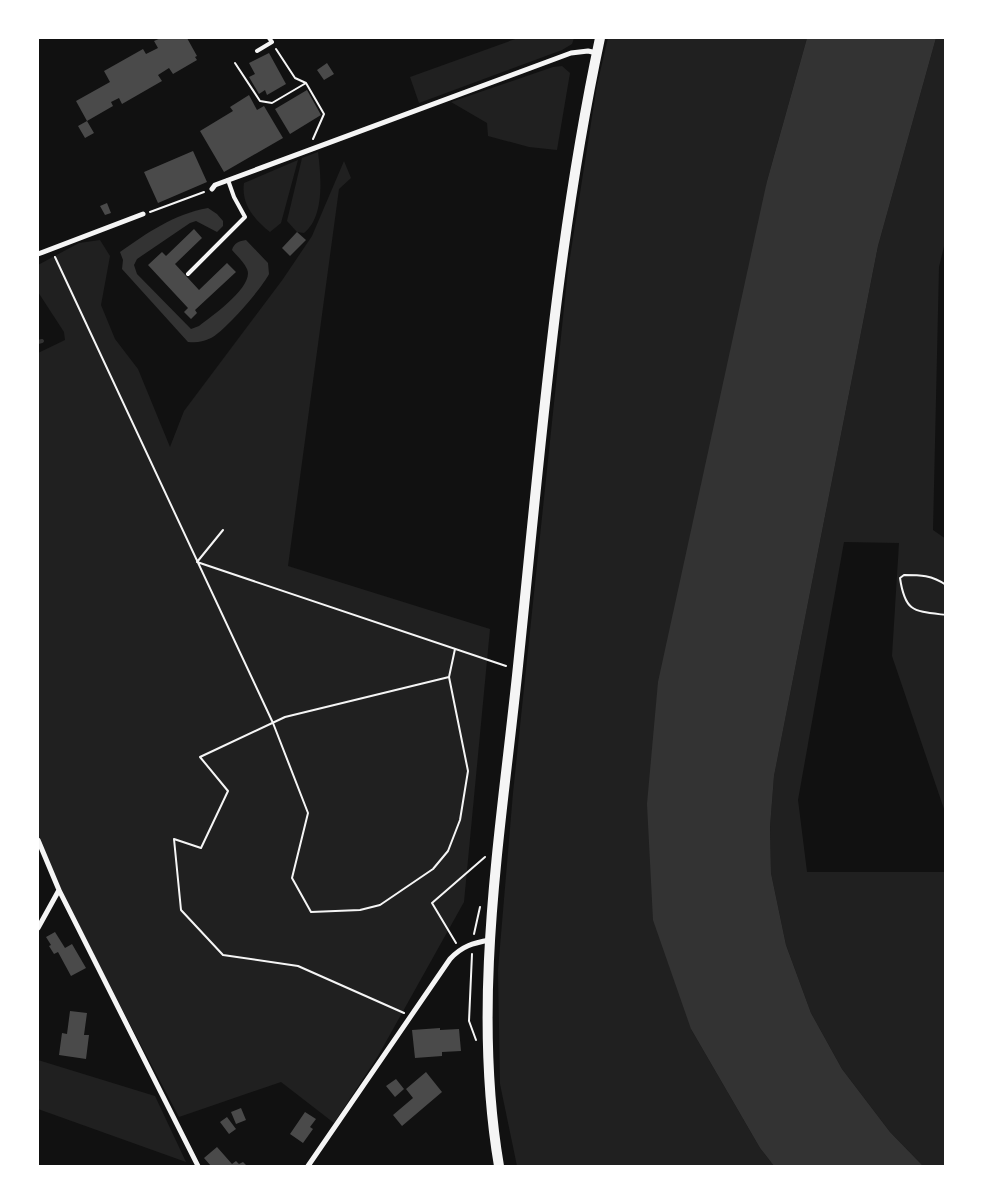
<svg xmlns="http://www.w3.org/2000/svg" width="983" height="1204" viewBox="0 0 983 1204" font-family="'Sofia Sans Condensed',sans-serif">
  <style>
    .green { fill: #202020 }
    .water { fill: #333 }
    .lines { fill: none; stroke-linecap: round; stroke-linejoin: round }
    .stream { stroke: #333; stroke-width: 4 }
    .building { fill: #4a4a4a }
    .path { stroke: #f5f5f5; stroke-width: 2 }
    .service { stroke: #f5f5f5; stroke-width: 4 }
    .minor { stroke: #f5f5f5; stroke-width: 5 }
    .secondary { stroke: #f5f5f5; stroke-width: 10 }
  </style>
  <rect width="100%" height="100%" fill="#111"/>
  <path class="green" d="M518,38H574L572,44L562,50L419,103L410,77Z
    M608,38H807L767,181L691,1029L760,1148L774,1166H517L500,1084L498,970L513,793L568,270L597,85Z
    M936,38H945L946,238L939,267L933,530L946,539L945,812L892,656L899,543L844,542L798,800L807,872H945V1166H923L890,1132L842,1069L811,1013L786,945L771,873L770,827L774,776L878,246Z
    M562,66L570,73L557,150L529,147L488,136L487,123L451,102L553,67Z
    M318,152C321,176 325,216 304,233L297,232L287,221L302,158Z
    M298,160L281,223L270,232C254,219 241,204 244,183Z
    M344,161L351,178L339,189L288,566L490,629L464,902L378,1056L334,1123L281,1082L179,1117L77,924L38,836V353L65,340L64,332L38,292V265L79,243L100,240L110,256L101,305L115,339L138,369L170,447L184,411L283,279L312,236Z
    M38,1060L155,1096L186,1162L38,1109Z"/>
  <path class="water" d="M807,38H936L878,246L774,776L770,827L771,873L786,945L811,1013L842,1069L890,1132L923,1166H774L760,1148L691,1029L653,920L647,804L658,682L767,181Z
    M208,208L217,214L223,221V226L217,232L196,221L190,223L137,259L134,265L137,274L191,329L199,326C212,316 255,286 247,269C244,262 237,256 232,250C234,243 239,241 246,240L268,263L269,274C262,288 225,331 211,338C202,342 197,343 188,342L122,269L123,260L120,252C147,233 174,214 208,208Z"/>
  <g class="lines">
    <path class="stream" d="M38,342L42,341"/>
  </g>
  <path class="building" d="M161,38H187L197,56L195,57L197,60L173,74L169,68L158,75L162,81L122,104L119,98L111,102L113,106L87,121L94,133L85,138L78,126L87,121L76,101L110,82L104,71L143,49L146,54L158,48L154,41Z
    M269,53L286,84L267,95L265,90L259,94L249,77L255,74L249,63Z
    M327,63L334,74L324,80L317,70Z
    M307,90L321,115L290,134L275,109Z
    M249,95L257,110L264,106L283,138L224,172L200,131L233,111L230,107Z
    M193,151L207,182L158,203L144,172Z
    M107,203L111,213L105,215L100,206Z
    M194,229L202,238L175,264L199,290L227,263L236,272L195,310L197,313L191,319L184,312L188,308L148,265L162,252L166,256Z
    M297,232L306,240L290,256L282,248Z
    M55,932L65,948L72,944L86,968L71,976L58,952L54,954L49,946L51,945L46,937Z
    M70,1011L87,1013L84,1035H89L86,1059L59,1055L62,1033L67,1034Z
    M440,1028V1030L459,1029L461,1051L442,1052V1056L415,1058L412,1030Z
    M426,1072L442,1092L402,1126L393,1115L413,1098L406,1089Z
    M396,1079L404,1089L395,1097L386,1086Z
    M241,1108L246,1120L236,1124L231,1112Z
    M305,1112L316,1119L310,1127L313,1129L303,1143L290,1134Z
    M227,1117L236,1129L229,1134L220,1122Z
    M217,1147L232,1164L236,1161L239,1164L243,1162L247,1166H211L204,1158Z"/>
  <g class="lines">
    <path class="path" d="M276,49L295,78L306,83L324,114L313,139
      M235,63L260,101L272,103L306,83
      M150,212L204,192
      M55,257L273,723L308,813L292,878L311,912L360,910L380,905L433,869L448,851L460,820L468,771L449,677
      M223,530L197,562L506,666
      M946,585C932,575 920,575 904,575L900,578C905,612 913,611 946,615
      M474,934L480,907
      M456,943L432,903L485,857
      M472,954L469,1021L476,1040
      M404,1013L298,966L223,955L181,910L174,839L201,848L228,791L200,757L285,717L449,677L455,649"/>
    <path class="service" d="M257,51L272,42L269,38
      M188,274L245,217L234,197L228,180"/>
    <path class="minor" d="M212,189L215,185L571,53L588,51L597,53
      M38,254L143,214
      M38,840L59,890L198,1166
      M38,928L59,890
      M308,1166L450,959C462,946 473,943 490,940"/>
    <path class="secondary" d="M499,1166C471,1000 501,832 518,666C540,456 556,244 600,38"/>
  </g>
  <rect width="983" height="1204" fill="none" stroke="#ffffff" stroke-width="78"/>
</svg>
